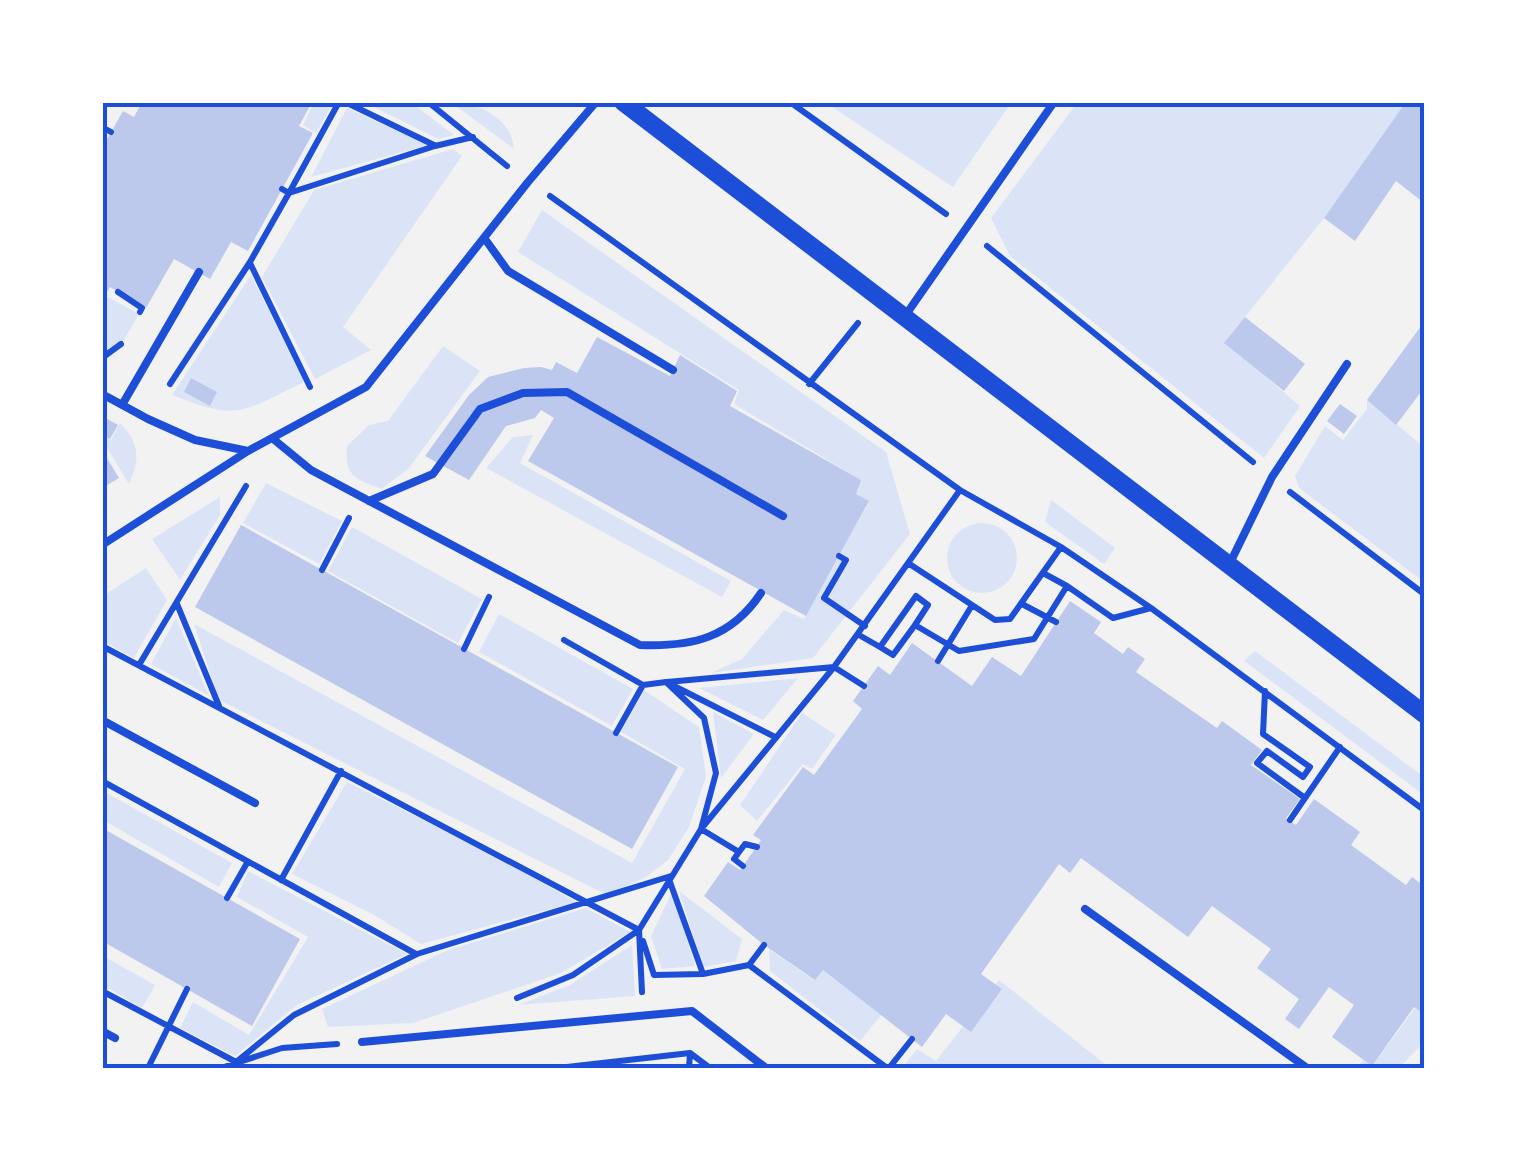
<svg xmlns="http://www.w3.org/2000/svg" width="1527" height="1171" viewBox="0 0 1527 1171" font-family="'PT Sans',sans-serif">
  <style>
    .green { fill: #dbe4f7 }
    .building { fill: #bdc9ec }
    .lines { fill: none; stroke-linecap: round; stroke-linejoin: round }
    .path { stroke: #1d4ed8; stroke-width: 6 }
    .service { stroke: #1d4ed8; stroke-width: 8 }
    .tertiary { stroke: #1d4ed8; stroke-width: 18 }
    .neatline { fill: none; stroke: #1d4ed8; stroke-width: 4 }
  </style>
  <rect width="100%" height="100%" fill="#f2f2f2"/>
  <path class="green" d="M314,103L332,105L316,133L303,125Z
    M366,103H412L454,135L438,139Z
    M452,103C479,102 512,119 514,149Z
    M826,103H1011L953,187Z
    M1077,103H1406L1324,218L1225,342L1300,406L1264,458L1010,256L991,218Z
    M347,108L428,145L311,177Z
    M453,149L462,156L343,327L371,350L315,379L262,277L314,190Z
    M542,210L886,452L910,534L813,658L711,673L742,659L784,610L804,619L869,502L856,494L861,480L734,404L739,390L518,252Z
    M251,275L304,382C241,412 240,422 172,395Z
    M108,297L139,314L119,348L103,358V306Z
    M443,346L480,371L409,468L382,489C356,479 344,477 347,446L369,425L388,421Z
    M1367,400L1424,447V582L1299,488L1295,476L1325,426L1343,440L1367,409Z
    M120,423C140,443 140,459 129,484L106,446L103,447V437L111,440Z
    M533,435L520,463L731,581L722,597L486,468L513,437Z
    M266,483L342,521L319,564L243,523Z
    M220,497V515L180,580L152,539Z
    M1051,500L1115,548L1104,564L1045,522Z
    M947 558a35 35 0 1 1 70 0a35 35 0 1 1-70 0Z
    M352,527L482,599L458,643L328,571Z
    M146,568L167,600L134,658L103,641V596Z
    M499,614L633,689L612,726L479,652Z
    M176,618L209,696L151,664Z
    M194,624L632,863L685,769L621,732L644,690L699,727L706,777L688,829L668,860L646,877L607,895L219,700Z
    M1255,651L1424,777V795L1244,661Z
    M798,678L763,720L699,688Z
    M713,712L754,734L721,778Z
    M802,713L836,735L812,769L803,764L757,821L740,805Z
    M347,782L484,850L576,902L421,944L374,915L292,874Z
    M103,791L232,863L219,887L103,820Z
    M248,871L407,954L297,1005L235,1056L180,1028L193,1002L249,1035L308,937L237,897Z
    M679,891L742,939L736,961L703,967Z
    M672,892L695,966L662,969L651,936Z
    M586,908L630,932L561,973L413,1023L328,1027L322,1009L448,950Z
    M632,945L635,996L518,1005L570,985Z
    M769,949L814,980L823,970L881,1015L860,1041L770,971Z
    M103,956L155,985L142,1008L103,985Z
    M999,980L1110,1068H902L917,1049L936,1061Z
    M1415,1008L1424,1014V1042L1399,1068H1357L1363,1060L1373,1065Z"/>
  <path class="building" d="M142,102H312L299,126L313,133L248,251L231,242L210,279L174,259L146,308L110,287L102,300V148L123,111L134,117Z
    M1406,102L1424,105V203L1396,181L1355,241L1324,218Z
    M1245,317L1305,364L1284,391L1224,343Z
    M1424,322V388L1396,425L1367,400Z
    M597,337L670,376L680,355L737,391L730,406L861,480L856,494L869,501L806,616L528,461L554,418L541,410L535,418L506,426L469,480L425,456L469,395L488,377L524,368L541,367L552,370L556,362L577,373Z
    M191,378L217,392L210,406L184,392Z
    M1340,404L1357,416L1344,434L1327,421Z
    M102,416L118,425L110,439L102,435Z
    M102,450L119,478L102,488Z
    M241,525L678,767L632,849L195,607Z
    M1070,601L1101,622L1094,633L1123,654L1128,647L1145,659L1136,672L1217,728L1222,721L1262,750L1251,765L1300,799L1286,818L1296,825L1314,799L1360,832L1351,845L1406,885L1412,877L1424,886V1014L1414,1007L1372,1066L1332,1037L1354,1005L1329,987L1299,1029L1285,1019L1299,999L1257,968L1271,949L1212,906L1188,937L1081,858L1070,873L1059,864L981,974L1002,989L971,1032L946,1014L922,1047L823,970L815,980L764,945L704,896L728,862L740,870L743,866L761,840L753,835L803,767L814,775L862,709L853,701L878,666L890,675L912,643L972,686L992,657L1021,676Z
    M102,828L300,939L252,1026L102,941Z"/>
  <g class="lines">
    <path class="path" d="M345,102L434,145
      M428,102L507,166
      M790,102L946,214
      M102,127L111,132
      M282,189L289,193L339,102
      M550,196L960,490L1061,547L1151,608L1424,810
      M987,246L1253,462
      M250,263L310,387
      M118,292L142,308L140,312
      M102,358L121,344
      M170,384L250,262L289,193L435,146L473,137
      M809,384L858,323
      M1290,492L1424,594
      M839,556L846,560L824,598L865,626
      M908,563L995,620L1010,619L1061,547
      M322,570L349,518
      M1043,573L1067,586
      M177,604L219,706
      M1022,604L1056,622
      M859,635L880,647L916,596L928,605L915,625L959,651L1034,639L1067,586L1113,618L1151,608
      M564,640L643,685L666,682L704,718L716,773L701,829L739,852L745,844L757,847
      M102,646L639,930L642,992
      M880,647L893,655L915,625
      M464,649L489,597
      M938,661L971,607
      M139,665L246,486
      M864,686L834,667L960,490
      M676,687L775,737
      M1265,691L1263,734L1310,767L1303,777L1267,751L1257,763L1305,798
      M616,733L643,685
      M102,781L416,954
      M1290,820L1340,747
      M739,852L734,859L743,866
      M281,880L341,771
      M670,882L703,974
      M227,898L247,863
      M643,941L654,975L703,974L749,965L887,1068
      M749,965L764,945
      M102,991L236,1062L294,1015L417,954L671,876
      M517,998L573,975L639,930L701,829L834,667L667,682
      M148,1068L187,989
      M221,1068L282,1048L337,1044
      M558,1068L690,1053L710,1068
      M689,1068L690,1053
      M889,1068L912,1039"/>
    <path class="service" d="M485,239L508,271L673,370
      M905,316L1054,102
      M102,394L148,419L195,440L248,451
      M122,405L199,272
      M272,438L311,470L640,645C692,647 731,638 761,593
      M369,501L433,474L480,409L523,393L567,392L783,516
      M102,545L248,451L366,387L528,182L596,102
      M1230,563L1272,477L1347,364
      M102,720L255,803
      M1085,909L1307,1068
      M102,1031L115,1038
      M362,1042L692,1011L766,1068"/>
    <path class="tertiary" d="M623,102L1424,714"/>
  </g>
  <rect width="1527" height="1171" fill="none" stroke="#ffffff" stroke-width="210"/>
  <rect x="105" y="105" width="1317" height="961" class="neatline"/>
</svg>
